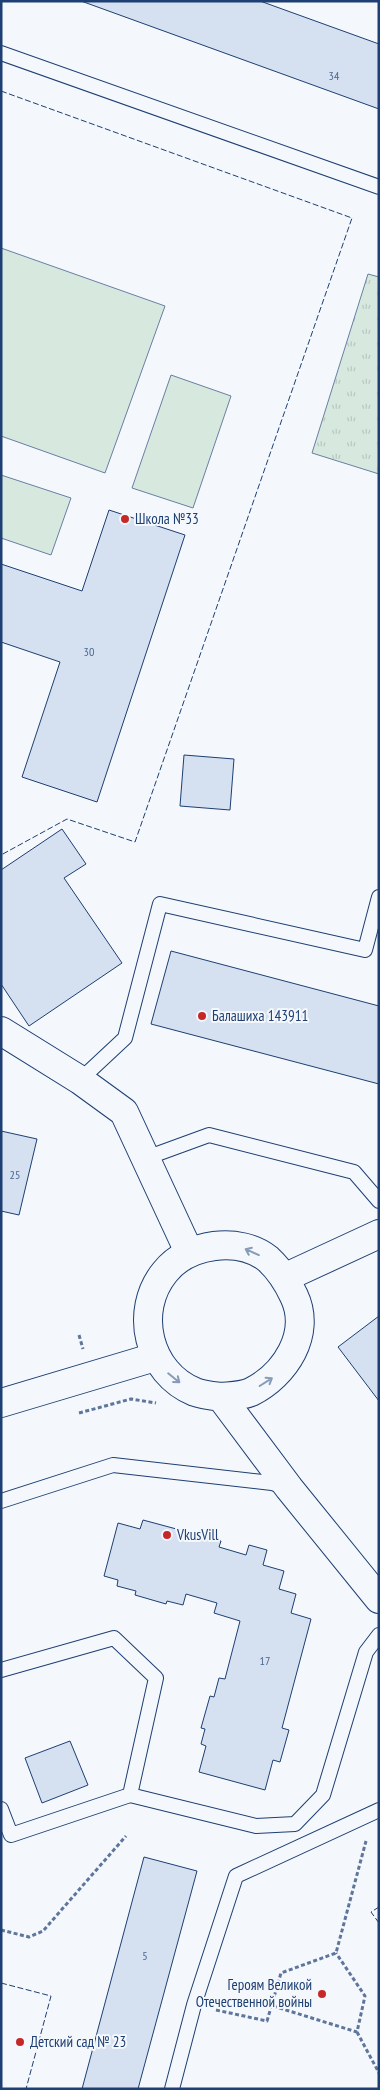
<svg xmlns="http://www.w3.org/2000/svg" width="380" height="2090" viewBox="0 0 380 2090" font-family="'PT Sans Narrow',sans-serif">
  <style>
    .green { fill: #d7e8df; stroke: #687fa3 }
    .park { fill: url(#park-tufts); stroke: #687fa3 }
    .building { fill: #d5e0f0; stroke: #1d3f73 }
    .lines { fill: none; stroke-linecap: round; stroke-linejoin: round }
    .service-casing { stroke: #1d3f73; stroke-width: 16 }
    .minor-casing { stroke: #1d3f73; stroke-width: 30 }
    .tertiary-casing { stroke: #1d3f73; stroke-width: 30 }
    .path { stroke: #5e769c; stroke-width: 3; stroke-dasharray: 4 2.5; stroke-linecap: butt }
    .service { stroke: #f4f7fb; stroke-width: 14 }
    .minor { stroke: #f4f7fb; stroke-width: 28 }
    .tertiary { stroke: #f4f7fb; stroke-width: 28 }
    .fence { stroke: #1d3f73; stroke-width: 1; stroke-dasharray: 6 2.5; stroke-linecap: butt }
    .oneway { stroke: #889bb7 }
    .poi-dot { fill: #c62828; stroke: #f4f7fb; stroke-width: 2 }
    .labels { text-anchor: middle; stroke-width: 4; stroke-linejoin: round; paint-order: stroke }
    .number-label { font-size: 12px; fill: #4b6792 }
    .poi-label { font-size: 15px; fill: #1d3f73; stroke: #f4f7fb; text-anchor: start }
  </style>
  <defs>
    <pattern id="park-tufts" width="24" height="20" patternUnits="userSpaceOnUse" patternTransform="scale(1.25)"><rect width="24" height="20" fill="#d7e8df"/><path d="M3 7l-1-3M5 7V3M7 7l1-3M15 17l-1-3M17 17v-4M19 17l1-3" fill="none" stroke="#b8c8c3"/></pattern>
  </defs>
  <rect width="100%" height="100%" fill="#f4f7fb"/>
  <path class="green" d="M1,248L165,306L105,473L1,436Z
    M171,375L231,396L193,508L132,488Z
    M1,475L71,498L51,555L1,538Z"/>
  <path class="park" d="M368,274L379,277V474L312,453Z"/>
  <path class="building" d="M81,1H260L379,44V109Z
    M109,510L185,535L97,802L22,777L60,662L1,642V564L82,591Z
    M184,755L234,759L230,810L180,806Z
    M62,829L86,864L64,878L122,963L29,1026L1,984V870Z
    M171,951L379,1006V1084L151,1024Z
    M1,1131L37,1139L19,1215L1,1211Z
    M379,1316V1401L338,1347Z
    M143,1520L221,1541L219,1547L246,1555L249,1545L267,1550L263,1565L284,1571L279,1589L296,1594L291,1613L311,1619L282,1728L289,1730L280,1762L273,1760L265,1790L199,1772L206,1746L201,1744L205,1729L201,1728L210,1696L214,1697L219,1678L225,1679L240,1621L214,1613L217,1603L186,1594L183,1605L167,1601L166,1604L135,1595L136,1591L117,1586L118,1580L104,1576L118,1523L140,1529Z
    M70,1741L88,1785L42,1803L25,1758Z
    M144,1857L197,1871L138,2089H82Z"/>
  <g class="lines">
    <defs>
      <path id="service" d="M1,53L379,187
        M80,1080L125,1038L160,904L365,950L379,897
        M146,1158L209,1135L354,1172L379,1201
        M1,1501L113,1465L272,1483L286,1487
        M1,1670L114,1638L156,1678L130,1795
        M1,1809L11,1835L130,1795L256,1826L295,1824L323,1795L366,1652L379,1635
        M172,2089L194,2005L236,1876L379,1810"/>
      <path id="minor" d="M1,1031L80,1080L124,1112L189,1252
        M286,1277L379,1234
        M1,1403L155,1357"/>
      <path id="tertiary" d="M221,1397C230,1396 242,1396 251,1392C285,1375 312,1334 294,1296C287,1281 280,1270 268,1259C239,1236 188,1243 165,1272C133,1311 148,1373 195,1392C203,1395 213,1396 221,1397L289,1488L379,1599"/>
    </defs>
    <use href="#service" class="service-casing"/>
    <use href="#minor" class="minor-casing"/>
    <use href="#tertiary" class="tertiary-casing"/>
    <path class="path" d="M79,1335L83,1349
      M79,1413L131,1399L156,1403
      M1,1930L29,1937L43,1931L126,1836
      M273,2006L357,2032L365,1996L336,1953
      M216,2010L267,2021L281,1973L336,1953L366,1841
      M357,2032L379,2073"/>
    <use href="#service" class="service"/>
    <use href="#minor" class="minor"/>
    <use href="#tertiary" class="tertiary"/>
    <path class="fence" d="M1,91L352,218L135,842L67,819L1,855
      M379,1907L371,1912L379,1923
      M1,1983L51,1996L26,2089"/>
  </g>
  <defs><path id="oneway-shaft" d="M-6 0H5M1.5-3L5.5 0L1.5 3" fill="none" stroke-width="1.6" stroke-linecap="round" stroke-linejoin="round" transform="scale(1.25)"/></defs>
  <g class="oneway">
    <use href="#oneway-shaft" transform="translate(252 1252) rotate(-156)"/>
    <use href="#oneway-shaft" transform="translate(174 1378) rotate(39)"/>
    <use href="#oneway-shaft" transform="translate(266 1382) rotate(-32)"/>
  </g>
  <g class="poi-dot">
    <circle cx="125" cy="519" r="5"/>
    <circle cx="202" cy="1016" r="5"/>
    <circle cx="167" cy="1535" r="5"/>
    <circle cx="322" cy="1994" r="5"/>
    <circle cx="20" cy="2042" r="5"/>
  </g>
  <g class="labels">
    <g class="number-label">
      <text x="334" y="80">34</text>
      <text x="89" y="656">30</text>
      <text x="15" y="1179">25</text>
      <text x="265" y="1665">17</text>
      <text x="145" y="1960">5</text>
    </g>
    <g class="poi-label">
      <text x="135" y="524">Школа №33</text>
      <text x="212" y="1021">Балашиха 143911</text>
      <text x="177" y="1540">VkusVill</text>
      <text x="312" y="1990" text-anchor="end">Героям Великой<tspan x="312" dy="17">Отечественной войны</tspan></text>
      <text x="30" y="2047">Детский сад № 23</text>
    </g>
  </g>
  <rect width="380" height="2090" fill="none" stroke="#1d3f73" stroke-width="5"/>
</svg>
